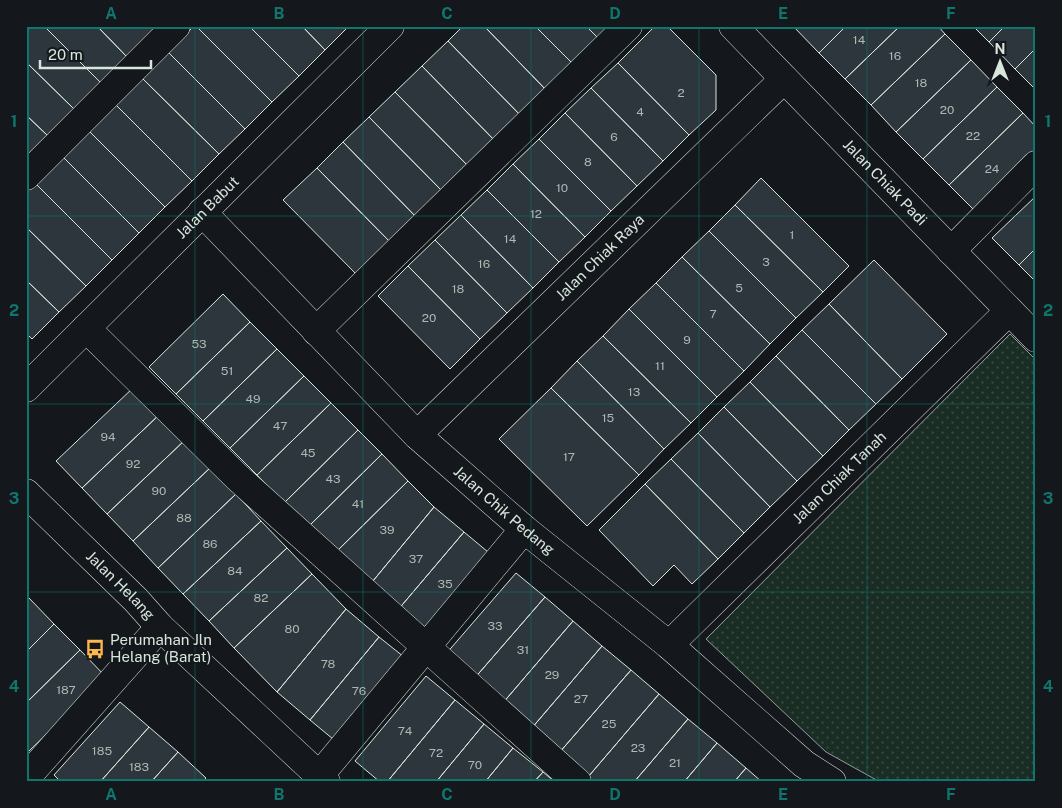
<svg xmlns="http://www.w3.org/2000/svg" width="1062" height="808" viewBox="0 0 1062 808" font-family="'Public Sans',sans-serif">
  <style>
    .park { fill: url(#park-dots); stroke: #939e99 }
    .building { fill: #2c363c; stroke: #d8e6dc }
    .lines { fill: none; stroke-linecap: round; stroke-linejoin: round }
    .minor-casing { stroke: #d8e6dc; stroke-width: 29 }
    .minor { stroke: #14181c; stroke-width: 28 }
    .grid { fill: none; stroke: #0f766e; stroke-width: 1; stroke-opacity: 0.55 }
    .labels { text-anchor: middle; stroke-width: 4; stroke-linejoin: round; paint-order: stroke }
    .number-label { font-size: 12px; fill: #adbab4 }
    .street-label { font-size: 15px; fill: #d8e6dc; stroke: #14181c }
    .poi-label { font-size: 15px; fill: #d8e6dc; stroke: #14181c; text-anchor: start }
    .neatline { fill: none; stroke: #0f766e; stroke-width: 2 }
    .grid-label { font-size: 16px; text-anchor: middle; font-weight: bold; fill: #0f766e }
  </style>
  <defs>
    <pattern id="park-dots" width="8" height="8" patternUnits="userSpaceOnUse" patternTransform="scale(1.25)"><rect width="8" height="8" fill="#1a2d24"/><path d="M2 2h.1M6 6h.1" fill="none" stroke="#3b4b43" stroke-width="1.8" stroke-linecap="round"/></pattern>
  </defs>
  <rect width="100%" height="100%" fill="#14181c"/>
  <path class="park" d="M1010,334L1036,360V782H880L826,752L706,639Z"/>
  <path class="building" d="M26,26H44L101,83L74,109L26,62Z
    M44,26H97L127,57L101,83Z
    M97,26H149L154,31L127,57Z
    M194,26H196L272,102L245,129L168,52Z
    M196,26H249L299,76L272,102Z
    M249,26H302L325,50L299,76Z
    M302,26H349L325,50Z
    M463,26H484L549,93L523,118L448,41Z
    M484,26H535L576,67L549,93Z
    M535,26H586L602,42L576,67Z
    M586,26H618L602,42Z
    M655,26H667L716,75V110L689,135L618,63Z
    M793,26H846L819,53Z
    M846,26H900L845,79L819,53Z
    M900,26H938L945,34L871,105L845,79Z
    M973,26H1005L989,42Z
    M1005,26H1036V48L1015,69L989,42Z
    M945,34L971,60L896,132L871,105Z
    M448,41L523,118L497,143L422,66Z
    M1036,48V90L1015,69Z
    M168,52L245,129L219,154L142,78Z
    M971,60L997,87L923,159L896,132Z
    M26,62L74,109L47,135L26,115Z
    M618,63L689,135L663,161L591,88Z
    M422,66L497,143L471,169L395,92Z
    M142,78L219,154L192,181L115,104Z
    M997,87L1023,113L949,185L923,159Z
    M591,88L663,161L637,186L565,113Z
    M395,92L471,169L445,194L369,117Z
    M115,104L192,181L165,207L88,130Z
    M565,113L637,186L611,211L539,139Z
    M1023,113L1036,127V152L975,211L949,185Z
    M26,115L47,135L26,156Z
    M369,117L445,194L418,219L343,142Z
    M88,130L165,207L139,233L62,156Z
    M539,139L611,211L585,237L513,164Z
    M343,142L418,219L392,244L317,168Z
    M62,156L139,233L112,260L35,183Z
    M513,164L585,237L559,262L487,190Z
    M317,168L392,244L359,277L283,200Z
    M761,178L849,266L823,292L735,205Z
    M35,183L112,260L86,286L26,227V192Z
    M487,190L559,262L533,288L461,215Z
    M1036,196V248L1019,265L992,238Z
    M735,205L823,292L796,318L709,231Z
    M461,215L533,288L507,313L435,240Z
    M26,227L86,286L59,312L26,280Z
    M709,231L796,318L770,344L682,257Z
    M435,240L507,313L480,339L408,266Z
    M1036,248V282L1019,265Z
    M682,257L770,344L744,371L656,283Z
    M874,260L947,334L902,379L829,304Z
    M408,266L480,339L450,369L378,296Z
    M26,280L59,312L32,339L26,333Z
    M656,283L744,371L717,397L629,309Z
    M223,294L250,322L176,394L149,367Z
    M829,304L902,379L876,404L802,330Z
    M629,309L717,397L691,423L603,336Z
    M250,322L277,349L203,421L176,394Z
    M802,330L876,404L849,430L776,356Z
    M603,336L691,423L664,449L577,361Z
    M277,349L304,376L230,448L203,421Z
    M776,356L849,430L823,456L750,382Z
    M577,361L664,449L639,475L551,388Z
    M304,376L331,403L257,475L230,448Z
    M750,382L823,456L797,481L724,407Z
    M134,387L160,414L82,488L56,461Z
    M551,388L639,475L587,526L499,439Z
    M331,403L358,430L284,503L257,475Z
    M724,407L797,481L770,507L698,433Z
    M160,414L185,440L107,514L82,488Z
    M358,430L382,454L308,527L284,503Z
    M698,433L770,507L744,533L671,459Z
    M185,440L211,467L133,541L107,514Z
    M382,454L408,481L335,553L308,527Z
    M671,459L744,533L718,559L645,484Z
    M211,467L236,494L158,568L133,541Z
    M408,481L434,507L368,587L335,553Z
    M645,484L718,559L692,584L674,565L653,586L599,530Z
    M236,494L261,521L183,594L158,568Z
    M434,507L464,532L397,611L368,587Z
    M261,521L287,548L209,621L183,594Z
    M464,532L494,557L427,636L397,611Z
    M287,548L312,574L234,648L209,621Z
    M516,573L545,597L473,680L445,655Z
    M312,574L346,609L277,692L234,648Z
    M545,597L573,621L502,704L473,680Z
    M29,598L54,624L26,652V601Z
    M346,609L379,637L310,720L277,692Z
    M573,621L602,646L531,729L502,704Z
    M54,624L80,650L26,703V652Z
    M379,637L409,661L339,744L310,720Z
    M602,646L631,670L559,753L531,729Z
    M80,650L106,677L29,751L26,749V703Z
    M631,670L659,694L588,777L559,753Z
    M426,676L455,700L387,782H380L355,761Z
    M659,694L688,719L634,782H594L588,777Z
    M455,700L484,724L436,782H387Z
    M120,702L149,727L100,782H61L54,775Z
    M688,719L717,743L684,782H634Z
    M484,724L513,748L485,782H436Z
    M149,727L178,752L151,782H100Z
    M717,743L746,768L734,782H684Z
    M513,748L543,772L534,782H485Z
    M178,752L206,778L202,782H151Z
    M746,768L762,782H734Z
    M543,772L555,782H534Z"/>
  <g class="lines">
    <defs>
      <g id="minor">
        <path id="s1" d="M733,26L1036,338"/>
        <path d="M26,176L176,26"/>
        <path id="s2" d="M202,212L417,435L524,529L669,645L804,764L832,782"/>
        <path d="M951,251L1036,165"/>
        <path d="M86,328L237,477L426,647L577,782"/>
        <path d="M316,331L628,26"/>
        <path id="s3" d="M26,388L390,26"/>
        <path id="s4" d="M417,435L784,79"/>
        <path id="s5" d="M26,493L136,600L160,627L326,782"/>
        <path id="s6" d="M669,645L1009,311"/>
        <path d="M319,776L524,529"/>
        <path d="M26,778L160,627"/>
      </g>
    </defs>
    <use href="#minor" class="minor-casing"/>
    <use href="#minor" class="minor"/>
  </g>
  <path class="grid" d="M195,26V782M363,26V782M531,26V782M699,26V782M867,26V782M26,216H1036M26,404H1036M26,592H1036"/>
  <defs>
    <symbol id="bus-bare" viewBox="-9 -9 18 18"><path d="M-5-6H5V4H4V6H2V4H-2V6H-4V4H-5ZM-3.5-4V0h7V-4ZM-3.5 1.2v1.5H-2V1.2ZM2 1.2v1.5H3.5V1.2Z" fill="#ffb74d" stroke="#14181c" stroke-width="2.5" paint-order="stroke"/></symbol>
  </defs>
  <g fill-rule="evenodd">
    <use href="#bus-bare" x="81" y="635" width="28" height="28"/>
  </g>
  <g class="labels">
    <g class="number-label">
      <text x="859" y="44">14</text>
      <text x="895" y="60">16</text>
      <text x="921" y="87">18</text>
      <text x="681" y="97">2</text>
      <text x="947" y="114">20</text>
      <text x="640" y="116">4</text>
      <text x="973" y="140">22</text>
      <text x="614" y="141">6</text>
      <text x="588" y="166">8</text>
      <text x="992" y="173">24</text>
      <text x="562" y="192">10</text>
      <text x="536" y="218">12</text>
      <text x="792" y="239">1</text>
      <text x="510" y="243">14</text>
      <text x="766" y="266">3</text>
      <text x="484" y="268">16</text>
      <text x="739" y="292">5</text>
      <text x="458" y="293">18</text>
      <text x="713" y="318">7</text>
      <text x="429" y="322">20</text>
      <text x="687" y="344">9</text>
      <text x="199" y="348">53</text>
      <text x="660" y="370">11</text>
      <text x="227" y="375">51</text>
      <text x="634" y="396">13</text>
      <text x="253" y="403">49</text>
      <text x="608" y="422">15</text>
      <text x="280" y="430">47</text>
      <text x="108" y="441">94</text>
      <text x="308" y="457">45</text>
      <text x="569" y="461">17</text>
      <text x="133" y="468">92</text>
      <text x="333" y="483">43</text>
      <text x="159" y="495">90</text>
      <text x="358" y="508">41</text>
      <text x="184" y="522">88</text>
      <text x="387" y="534">39</text>
      <text x="210" y="548">86</text>
      <text x="416" y="563">37</text>
      <text x="235" y="575">84</text>
      <text x="445" y="588">35</text>
      <text x="261" y="602">82</text>
      <text x="495" y="630">33</text>
      <text x="292" y="633">80</text>
      <text x="523" y="654">31</text>
      <text x="328" y="668">78</text>
      <text x="552" y="679">29</text>
      <text x="66" y="694">187</text>
      <text x="359" y="695">76</text>
      <text x="581" y="703">27</text>
      <text x="609" y="728">25</text>
      <text x="405" y="735">74</text>
      <text x="638" y="752">23</text>
      <text x="102" y="755">185</text>
      <text x="436" y="757">72</text>
      <text x="675" y="767">21</text>
      <text x="475" y="769">70</text>
      <text x="139" y="771">183</text>
    </g>
    <g class="street-label">
      <text dy="5" stroke="none"><textPath href="#s1" startOffset="218">Jalan Chiak Padi</textPath></text>
      <text dy="5" stroke="none"><textPath href="#s3" startOffset="256">Jalan Babut</textPath></text>
      <text dy="5" stroke="none"><textPath href="#s4" startOffset="255">Jalan Chiak Raya</textPath></text>
      <text dy="5" stroke="none"><textPath href="#s6" startOffset="239">Jalan Chiak Tanah</textPath></text>
      <text dy="5" stroke="none"><textPath href="#s2" startOffset="425">Jalan Chik Pedang</textPath></text>
      <text dy="5" stroke="none"><textPath href="#s5" startOffset="132">Jalan Helang</textPath></text>
    </g>
    <g class="poi-label">
      <text x="110" y="645">Perumahan Jln<tspan x="110" dy="17">Helang (Barat)</tspan></text>
    </g>
  </g>
  <rect width="1062" height="808" fill="none" stroke="#14181c" stroke-width="55"/>
  <g transform="translate(1000 62)" stroke="#14181c" stroke-width="4" paint-order="stroke">
  <path d="M0-4L9 19L0 12L-9 19Z" fill="#d8e6dc"/>
  <text y="-8" font-size="14" font-weight="bold" text-anchor="middle" fill="#d8e6dc">N</text>
  </g>
  <path d="M40 60v8h111v-8" fill="none" stroke="#d8e6dc" stroke-width="2.5"/>
  <text x="48" y="60" font-size="15" fill="#d8e6dc" stroke="#14181c" stroke-width="4" paint-order="stroke">20 m</text>
  <rect x="28" y="28" width="1006" height="752" class="neatline"/>
  <g class="grid-label">
    <text x="111" y="19">A</text>
    <text x="279" y="19">B</text>
    <text x="447" y="19">C</text>
    <text x="615" y="19">D</text>
    <text x="783" y="19">E</text>
    <text x="951" y="19">F</text>
    <text x="14" y="127">1</text>
    <text x="1048" y="127">1</text>
    <text x="14" y="316">2</text>
    <text x="1048" y="316">2</text>
    <text x="14" y="504">3</text>
    <text x="1048" y="504">3</text>
    <text x="14" y="692">4</text>
    <text x="1048" y="692">4</text>
    <text x="111" y="800">A</text>
    <text x="279" y="800">B</text>
    <text x="447" y="800">C</text>
    <text x="615" y="800">D</text>
    <text x="783" y="800">E</text>
    <text x="951" y="800">F</text>
  </g>
</svg>
